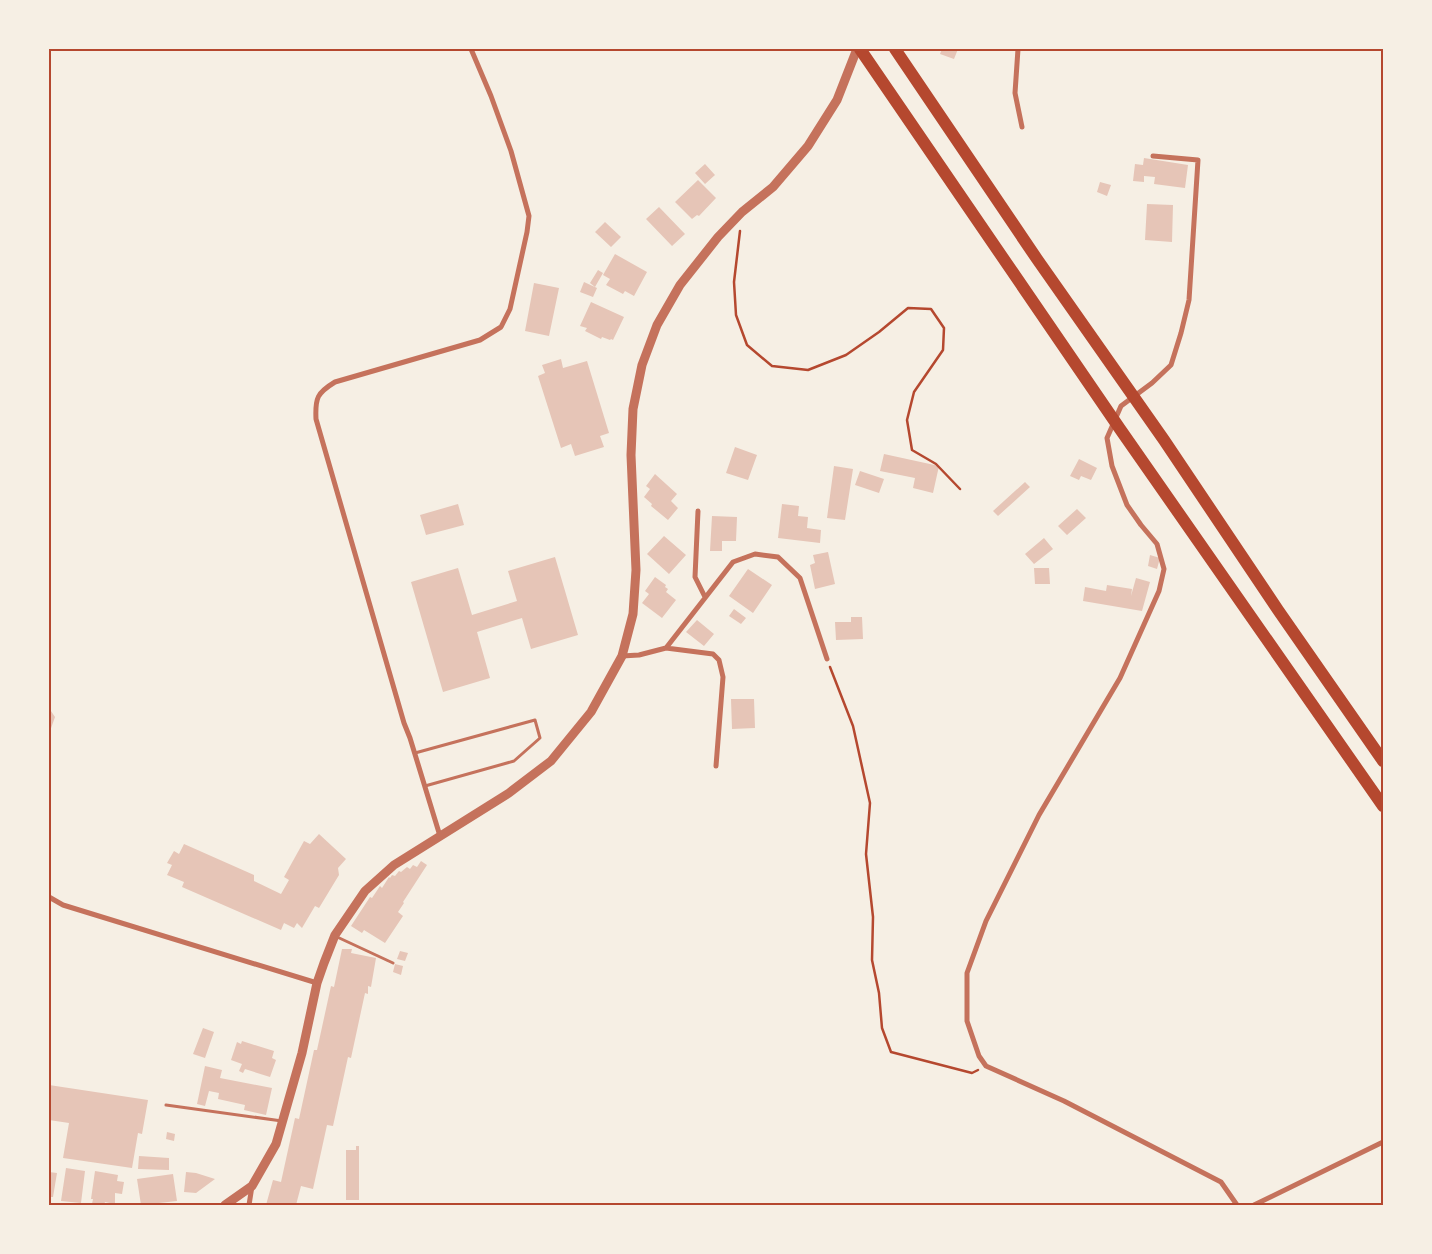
<svg xmlns="http://www.w3.org/2000/svg" width="1432" height="1254" viewBox="0 0 1432 1254" font-family="Montserrat,sans-serif">
  <style>
    .building { fill: #e6c5b7 }
    .lines { fill: none; stroke-linecap: round; stroke-linejoin: round }
    .path { stroke: #b5482f; stroke-width: 2.5 }
    .service { stroke: #c5725c; stroke-width: 3 }
    .minor { stroke: #c5725c; stroke-width: 5 }
    .tertiary { stroke: #c5725c; stroke-width: 9 }
    .motorway { stroke: #b5482f; stroke-width: 12 }
    .neatline { fill: none; stroke: #b5482f; stroke-width: 2 }
  </style>
  <rect width="100%" height="100%" fill="#f6efe4"/>
  <path class="building" d="M942,49H958L954,59L940,54Z
    M1144,158L1188,165L1185,188L1154,184L1155,177L1144,176V182L1133,181L1135,164L1143,165Z
    M705,164L715,175L705,184L695,173Z
    M698,180L716,198L699,216L697,215L692,219L675,202Z
    M1100,182L1111,185L1107,196L1097,192Z
    M1147,204L1173,205L1172,242L1145,240Z
    M659,207L685,234L672,246L646,219Z
    M605,222L621,237L611,247L595,232Z
    M615,254L647,272L634,296L625,291L623,294L606,285L610,279L603,275Z
    M598,270L603,273L595,287L590,283Z
    M584,282L597,288L593,297L580,292Z
    M534,283L559,288L549,336L525,331Z
    M591,302L624,317L613,340L611,339L610,340L602,337L601,339L585,331L587,328L580,326Z
    M561,359L563,368L587,361L609,433L600,436L604,447L575,456L571,444L561,448L538,376L545,373L542,365Z
    M735,447L757,455L748,480L726,473Z
    M884,454L939,466L933,493L913,488L915,478L880,471Z
    M1079,459L1097,468L1091,480L1081,476L1079,480L1070,476Z
    M834,466L853,469L845,520L827,518Z
    M860,471L884,479L879,493L855,485Z
    M655,474L677,494L671,501L678,508L668,520L651,506L652,504L644,497L650,489L646,486Z
    M1025,482L1030,487L998,516L993,511Z
    M458,504L464,525L426,535L420,515Z
    M782,504L799,506L798,516L808,517L807,528L821,530L820,543L778,538Z
    M1077,509L1086,518L1067,535L1058,526Z
    M712,516L737,517L736,541H722V551H710Z
    M664,536L686,555L669,574L647,554Z
    M1044,538L1053,549L1034,564L1025,554Z
    M828,552L835,584L815,589L810,565L815,563L813,555Z
    M1150,555L1160,558L1157,569L1148,566Z
    M555,557L578,635L531,649L522,618L477,632L490,678L443,692L411,582L458,568L472,615L517,601L508,571Z
    M1034,568H1049L1050,584H1035Z
    M748,569L772,585L753,613L729,596Z
    M655,577L666,585L665,587L668,589L666,592L676,600L662,618L642,603L649,594L645,591Z
    M1136,578L1150,582L1142,611L1083,601L1085,587L1106,591L1107,585L1132,589L1131,596Z
    M734,609L746,618L741,624L729,616Z
    M851,617H862L863,639L836,640L835,622H851Z
    M697,620L714,634L704,646L686,632Z
    M731,699H754L755,728L732,729Z
    M49,708L55,717L49,734Z
    M319,834L346,859L338,868L339,875L319,908L315,906L302,928L297,923L294,928L284,923L281,930L182,887L184,882L167,875L172,865L167,863L174,851L179,854L184,844L254,875V881L281,894L289,880L284,877L304,841L310,844Z
    M421,861L427,865L403,902L404,903L398,912L403,916L385,943L364,930L362,933L351,926L370,897L372,898L380,886L382,888L389,877L390,878L392,875L395,876L399,871L401,872L407,867L410,869L413,865L417,867Z
    M342,949H352L351,953L376,958L371,987L368,986V994L365,993L351,1058L348,1057L333,1126L327,1125L313,1189L301,1186L296,1205H266L273,1180L281,1182L295,1118L299,1119L314,1050H317L331,986L334,987Z
    M400,951L408,953L405,961L397,959Z
    M395,964L403,966L401,975L393,972Z
    M203,1028L214,1032L205,1058L193,1054Z
    M242,1041L274,1051L272,1058L276,1060L270,1077L245,1069L243,1073L239,1071L242,1064L231,1060L237,1042L241,1044Z
    M205,1066L222,1070L220,1078L272,1088L266,1115L244,1110L245,1105L218,1099L219,1093L209,1091L205,1106L197,1104Z
    M49,1085L148,1100L142,1134L138,1133L132,1168L63,1158L69,1123L49,1120Z
    M167,1132L175,1134L174,1141L166,1139Z
    M356,1146H359V1200H346V1150H356Z
    M139,1156L169,1158V1170L138,1169Z
    M66,1168L85,1171L81,1203L61,1201Z
    M95,1171L118,1175L117,1181L124,1182L122,1194L115,1193V1204L105,1202L104,1205L92,1204L93,1199H91Z
    M49,1172L57,1173L53,1197H49Z
    M186,1172L196,1173L215,1179L196,1193L184,1192Z
    M173,1174L177,1201L141,1205L137,1179Z"/>
  <g class="lines">
    <path class="path" d="M740,231L734,282L736,315L747,345L772,366L808,370L846,355L879,332L908,308L931,309L944,328L943,350L914,392L907,420L912,450L936,464L960,489
      M830,667L853,726L870,803L866,854L873,917L872,960L879,993L882,1028L891,1052L972,1073L978,1070"/>
    <path class="service" d="M415,753L535,720L540,738L514,761L425,786
      M335,936L393,963
      M166,1105L282,1121"/>
    <path class="minor" d="M1018,49L1015,93L1022,127
      M1153,156L1198,160L1189,300L1181,333L1171,365L1152,383L1121,406L1107,438L1112,466L1127,505L1141,525L1157,544L1164,569L1159,591L1120,678L1039,815L986,921L967,973V1021L979,1056L986,1066L1064,1101L1221,1182L1237,1205
      M698,511L695,577L705,597
      M666,648L713,654L719,660L723,677L716,766
      M622,656L639,655L666,648L733,562L755,554L778,557L800,578L827,659
      M440,836L410,738L404,723L316,419C315,398 317,393 335,382L480,340L501,327L510,309L527,232L529,216L511,151L491,96L471,49
      M49,897L63,905L317,983
      M249,1205L252,1186
      M1254,1205L1383,1142"/>
    <path class="tertiary" d="M225,1205L252,1186L276,1144L302,1053L317,983L324,963L335,935L365,891L394,865L509,793L551,761L591,712L622,656L633,614L636,570L631,455L633,409L642,365L657,325L680,285L718,237L742,212L773,187L808,146L837,100L857,49"/>
    <path class="motorway" d="M860,49L1120,429L1383,806
      M895,49L1037,259L1164,440L1278,610L1383,761"/>
  </g>
  <rect width="1432" height="1254" fill="none" stroke="#f6efe4" stroke-width="100"/>
  <rect x="50" y="50" width="1332" height="1154" class="neatline"/>
</svg>
